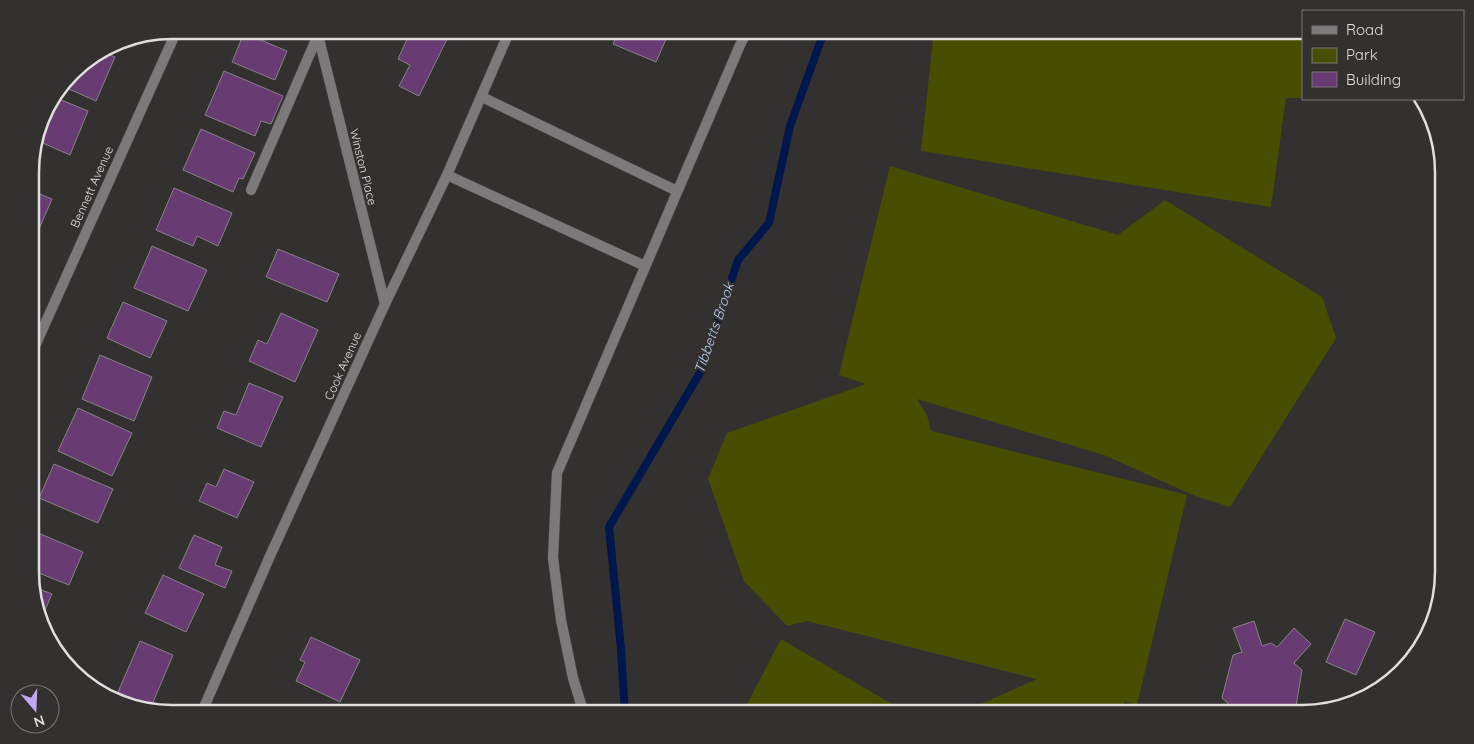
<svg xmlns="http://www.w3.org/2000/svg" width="1474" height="744" viewBox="0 0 1474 744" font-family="Quicksand,sans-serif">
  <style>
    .green { fill: #474e01 }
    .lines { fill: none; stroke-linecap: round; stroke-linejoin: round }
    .stream { stroke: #00174d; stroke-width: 8 }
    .building { fill: #683b73; stroke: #858285 }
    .service-casing { stroke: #4f4d4b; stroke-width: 11 }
    .minor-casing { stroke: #4f4d4b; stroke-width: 11 }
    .service { stroke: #7b797a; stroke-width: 10 }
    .minor { stroke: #7b797a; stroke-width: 10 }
    .labels { text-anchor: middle; stroke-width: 4.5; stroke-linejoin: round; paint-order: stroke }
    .street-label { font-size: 12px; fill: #e0dfdd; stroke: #33312f }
    .water-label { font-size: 14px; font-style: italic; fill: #b7ccee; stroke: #33312f }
    .rim { fill: none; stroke: #e0dfdd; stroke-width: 2.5 }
  </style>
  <rect width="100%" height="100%" fill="#33312f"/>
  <path class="green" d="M934,30H1303V98H1286L1271,207L921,151Z
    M890,166L1118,235L1165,200L1322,297L1336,338L1230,507L1195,496L1104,455L917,399L927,415L931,431L1187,495L1137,705L1124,701L1128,714H963V712L1037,679L807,621L787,626L744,581L708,479L727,433L866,384L839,375Z
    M781,639L909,714H742Z"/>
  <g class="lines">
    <path class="stream" d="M625,714L621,649L609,527L701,371L738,260L769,223L790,126L821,40L828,30"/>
  </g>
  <path class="building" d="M268,30H289L286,38Z
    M403,30H448L451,31L419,96L399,86L410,65L398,59L409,35L402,31Z
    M619,30H670L656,62L613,44Z
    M244,33L287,51L275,80L232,62Z
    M101,51L115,57L96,101L62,86L78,65Z
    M224,71L283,96L271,124L261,121L255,136L205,115Z
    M54,97L88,111L70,155L36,140L45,109Z
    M201,129L255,153L243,179L239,178L233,192L183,170Z
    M174,188L232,213L218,246L197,236L193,246L156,230Z
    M30,190L52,199L36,236L30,234Z
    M152,246L207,270L188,311L134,288Z
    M278,249L339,274L327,302L266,277Z
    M123,302L167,321L150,358L107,338Z
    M281,313L318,330L295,382L249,361L258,340L267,344Z
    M100,355L152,377L134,421L82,399Z
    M249,383L283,397L261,447L217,428L224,411L236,415Z
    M78,408L132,433L112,476L58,451Z
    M54,464L113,489L98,523L39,498Z
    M224,469L254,482L237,518L199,501L207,483L216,487Z
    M31,530L83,552L69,585L31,570Z
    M194,535L222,547L215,565L232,571L225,588L179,568Z
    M163,575L204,594L186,632L145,613Z
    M31,586L52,594L42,617L31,591Z
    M1345,619L1375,632L1356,675L1326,662Z
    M1254,621L1262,646L1271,643L1277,647L1294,628L1311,644L1294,663L1302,670L1295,712L1289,714H1218L1228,703L1222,698L1233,655L1242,652L1233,628Z
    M311,637L360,660L340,702L296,681L305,662L300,660Z
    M140,641L173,655L151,707L118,692Z
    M284,704L307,714H280Z"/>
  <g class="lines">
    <defs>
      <path id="service" d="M482,97L677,191
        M447,175L645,266
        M251,190L318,35
        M584,714L573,678L561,620L553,558L557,473L740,45L748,30"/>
      <path id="minor" d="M318,35L385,304
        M31,355L177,30
        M201,714L270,556L385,304L447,175L510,30"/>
    </defs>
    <use href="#service" class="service-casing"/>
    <use href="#minor" class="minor-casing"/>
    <use href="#service" class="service"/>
    <use href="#minor" class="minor"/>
  </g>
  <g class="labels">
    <g class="street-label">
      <text transform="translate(363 167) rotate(76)" y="4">Winston Place</text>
      <text transform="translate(92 187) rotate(-66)" y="4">Bennett Avenue</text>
      <text transform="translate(343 366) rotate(-66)" y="4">Cook Avenue</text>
    </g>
    <g class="water-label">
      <text transform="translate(714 328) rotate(-71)" y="5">Tibbetts Brook</text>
    </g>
  </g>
  <path d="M0 0H1474V744H0ZM172 39H1302A133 133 0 0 1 1435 172V572A133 133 0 0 1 1302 705H172A133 133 0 0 1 39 572V172A133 133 0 0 1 172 39Z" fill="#33312f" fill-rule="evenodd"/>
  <path class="rim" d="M172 39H1302A133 133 0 0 1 1435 172V572A133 133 0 0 1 1302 705H172A133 133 0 0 1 39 572V172A133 133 0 0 1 172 39Z"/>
  <rect x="1302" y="10" width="162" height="90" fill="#33312f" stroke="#787775"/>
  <rect x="1312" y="26" width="25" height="8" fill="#7b797a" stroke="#787775"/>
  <text x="1346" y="35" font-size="15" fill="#e0dfdd">Road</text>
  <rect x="1312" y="48" width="25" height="15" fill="#474e01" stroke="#787775"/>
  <text x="1346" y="60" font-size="15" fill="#e0dfdd">Park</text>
  <rect x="1312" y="72" width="25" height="15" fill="#683b73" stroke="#787775"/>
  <text x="1346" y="85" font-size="15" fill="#e0dfdd">Building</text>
  <g transform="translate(35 709) rotate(161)"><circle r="24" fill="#33312f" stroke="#787775"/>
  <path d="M0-4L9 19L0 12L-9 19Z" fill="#c1a8f3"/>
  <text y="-8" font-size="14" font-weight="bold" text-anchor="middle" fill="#e0dfdd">N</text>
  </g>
</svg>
